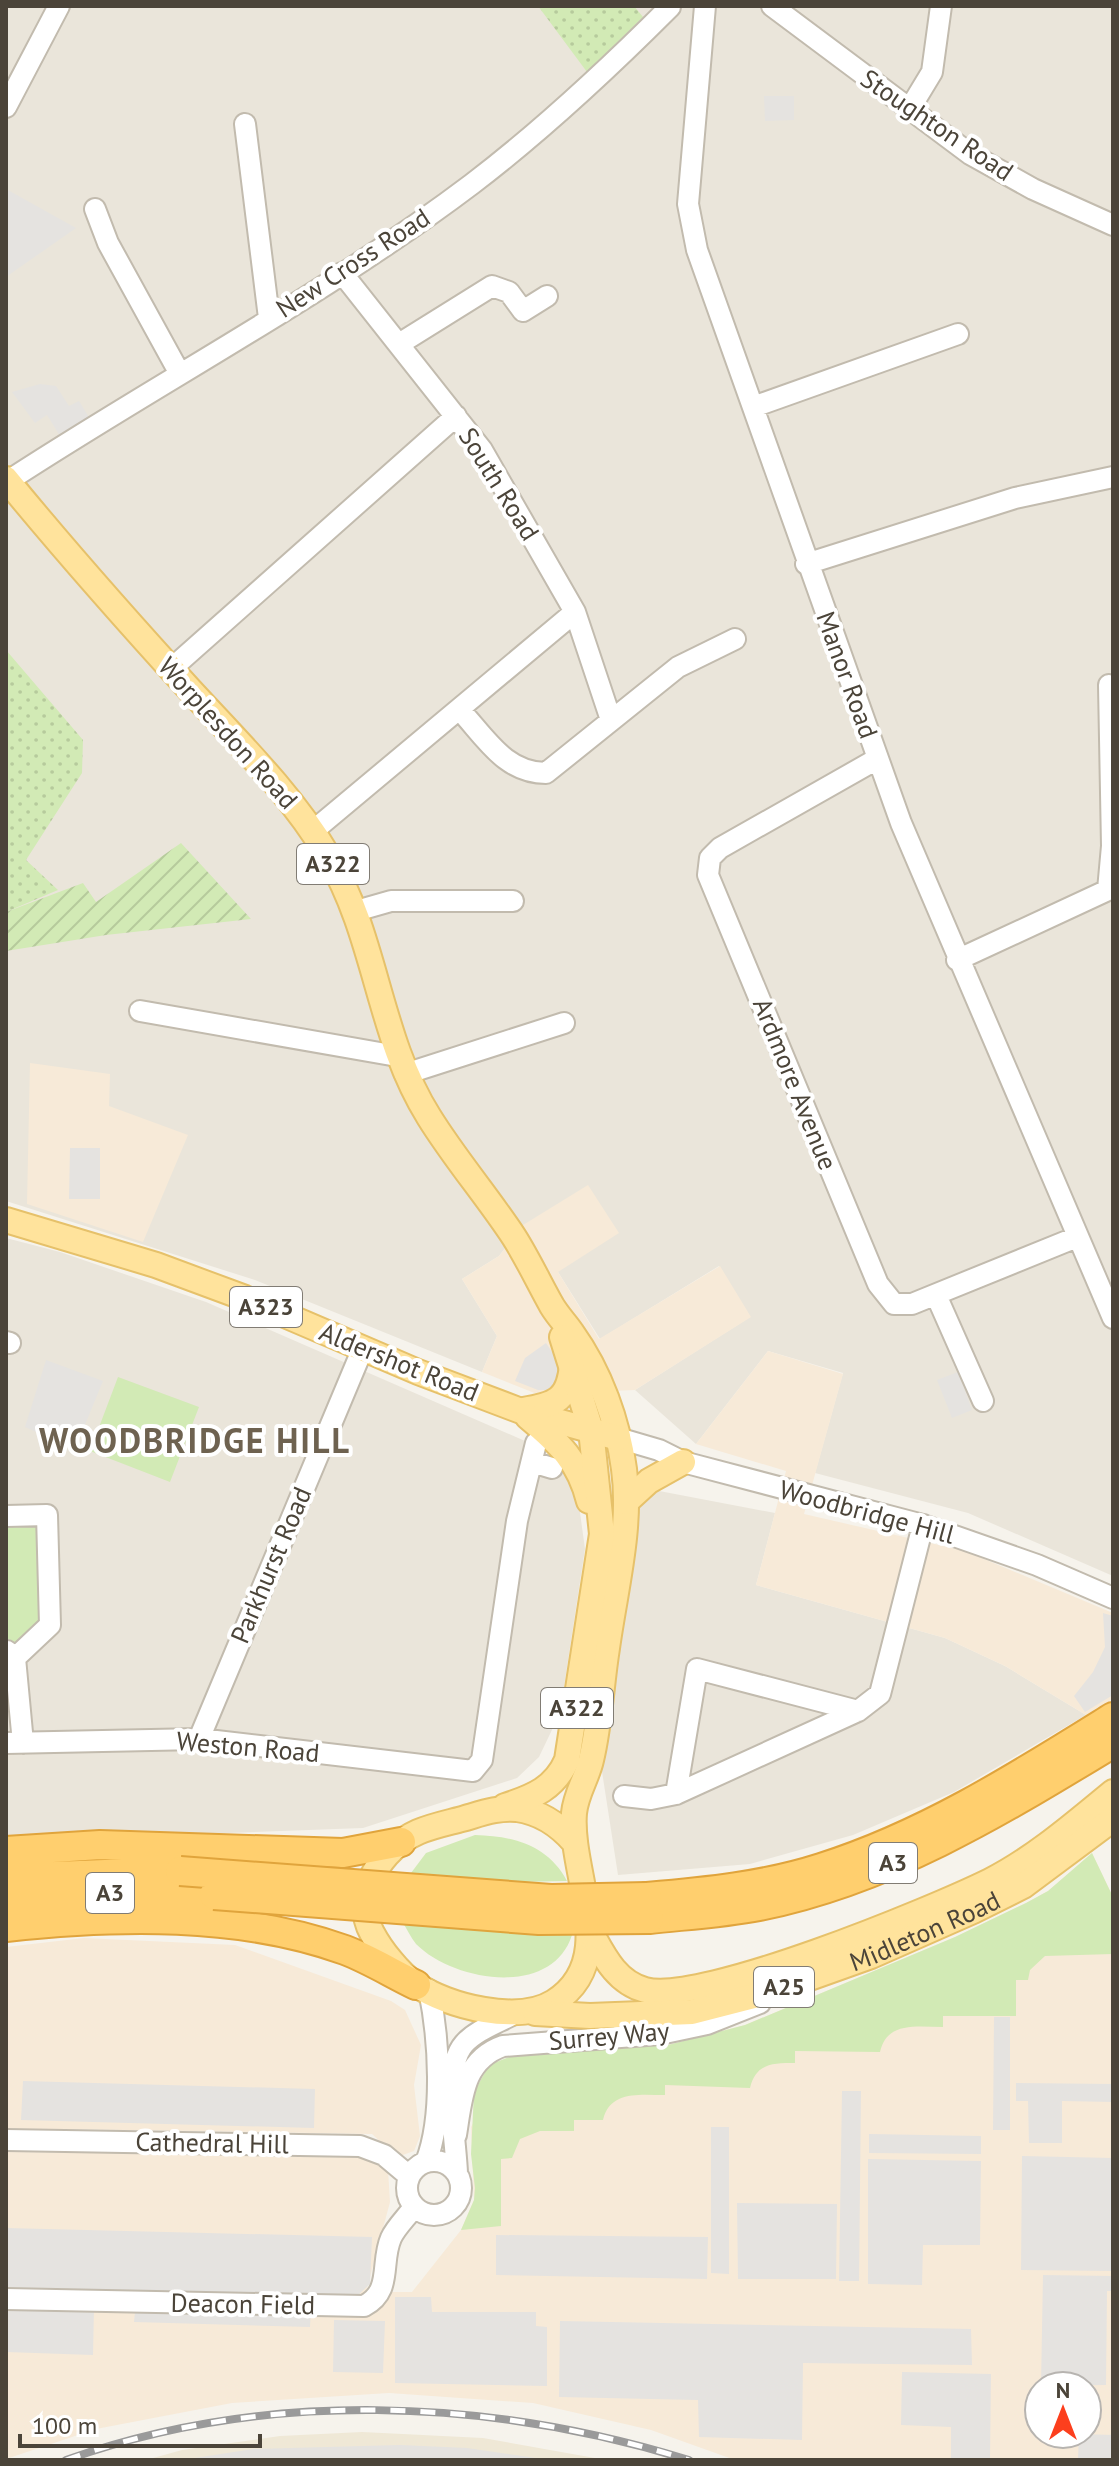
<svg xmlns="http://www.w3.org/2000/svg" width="1119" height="2466" viewBox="0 0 1119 2466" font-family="'PT Sans',sans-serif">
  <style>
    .residential { fill: #eae5da }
    .commercial { fill: #f7ead8; fill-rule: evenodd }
    .education { fill: #efe8d6 }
    .grass { fill: #d2eab5 }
    .park { fill: url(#park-dots) }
    .garden { fill: url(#garden-furrows) }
    .parking { fill: #e5e3e0 }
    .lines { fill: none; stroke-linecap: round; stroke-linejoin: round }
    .minor-casing { stroke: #c2bbae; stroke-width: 24 }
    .major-casing { stroke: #e6c16a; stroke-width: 28 }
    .highway-casing { stroke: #e0a43c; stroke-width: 32 }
    .minor { stroke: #fff; stroke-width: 20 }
    .major { stroke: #ffe39c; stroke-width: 24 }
    .highway { stroke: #ffcf6e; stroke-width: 28 }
    .rail-casing { stroke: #9a9a9a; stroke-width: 8 }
    .rail { stroke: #fff; stroke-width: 5; stroke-dasharray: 15; stroke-linecap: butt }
    .highway-bridge-casing { stroke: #e0a43c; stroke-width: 32; stroke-linecap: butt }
    .highway-bridge { stroke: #ffcf6e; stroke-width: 28 }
    .labels { text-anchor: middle; stroke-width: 8; stroke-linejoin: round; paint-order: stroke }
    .shield { fill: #fff; stroke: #817c74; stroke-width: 2 }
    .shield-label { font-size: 24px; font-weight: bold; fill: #4b4439 }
    .street-label { font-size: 26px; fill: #4b4439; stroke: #fff }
    .district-label { font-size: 34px; font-weight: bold; letter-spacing: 2px; fill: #6e6250; stroke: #fff }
  </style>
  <defs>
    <pattern id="park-dots" width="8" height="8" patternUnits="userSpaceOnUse" patternTransform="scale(2)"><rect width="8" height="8" fill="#d2eab5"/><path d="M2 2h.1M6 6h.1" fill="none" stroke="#b6ca9c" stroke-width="1.8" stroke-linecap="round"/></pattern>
    <pattern id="garden-furrows" width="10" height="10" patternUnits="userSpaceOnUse" patternTransform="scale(2)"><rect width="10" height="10" fill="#d2eab5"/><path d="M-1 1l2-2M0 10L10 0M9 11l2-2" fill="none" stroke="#b6ca9c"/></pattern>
  </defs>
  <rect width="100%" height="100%" fill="#f6f3ec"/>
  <path class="residential" d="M6,6H1113V1576L968,1513L815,1473L843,1373L768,1351L696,1444L635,1390L750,1317L719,1266L600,1339L558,1272L523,1225L499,1256L462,1279L497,1336L482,1372L255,1280L6,1201Z
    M6,1238L60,1252L206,1302L525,1441L563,1465L578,1498L585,1549L560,1713L539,1757L517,1778L363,1828L6,1841Z
    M654,1490L775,1513L756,1585L945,1638L1005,1666L1086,1715L954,1792L853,1835L750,1864L618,1875L601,1765L639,1503Z"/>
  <path class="commercial" d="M30,1063L110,1074L109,1106L188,1135L143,1242L27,1204Z
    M588,1185L619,1233L558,1272L599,1339L720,1266L751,1317L635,1390L537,1394L482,1372L497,1336L462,1279L499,1256L523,1225Z
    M768,1351L843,1374L804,1514L965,1551L1113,1613V1699L1086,1715L1005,1666L945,1638L756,1585L786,1471L696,1444Z
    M1092,1853L1113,1897V2460H735L651,2430L533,2403L389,2393L232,2403L96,2429L6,2459V2152L363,2154L388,2170L390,2202L366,2292H412L461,2230L474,2200L471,2127L509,2057L668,2045L745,2025L955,1937L1026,1903L1048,1891ZM1039,2386H1087V2434H1039Z
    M84,1938L235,1945L391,2001L405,2010L421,2045L414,2085L420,2136L414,2151L397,2157L372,2134L64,2129L6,2135V1947Z"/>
  <path class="education" d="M362,2432L483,2438L606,2460H146L182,2450L280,2436Z"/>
  <path class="grass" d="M118,1377L199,1407L170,1482L90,1451Z
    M29,1521L39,1526L43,1619L21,1642L12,1643L6,1637V1522Z
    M475,1835C513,1836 548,1845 567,1881L517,1882L411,1873L426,1853Z
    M1092,1853L1113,1897V1954L1045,1956L1030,1970L1028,1980H1016V2016H943V2027C917,2027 887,2021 880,2052L795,2051V2063C773,2063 756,2063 750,2088L665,2085V2095C640,2095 610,2090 603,2120H574V2131H540L520,2139L512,2158L501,2159V2226L461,2230L474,2200L475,2188L471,2154L474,2092L489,2065L509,2057L668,2045L745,2025L955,1937L1026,1903L1048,1891Z
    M403,1923L572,1935C552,1998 454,1982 416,1944C411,1938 407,1929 403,1923Z"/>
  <path class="park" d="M538,6H634L643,17L587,72Z
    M6,650L83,740L82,773L26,860L58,890L6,912Z"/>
  <path class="garden" d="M181,843L251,919L106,935L6,951V912L83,883L96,902Z"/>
  <path class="parking" d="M764,96H794V120L765,121Z
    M6,189L76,228L6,277Z
    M40,384L56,386L69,406L79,401L90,419L60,436L47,415L35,423L12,392Z
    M70,1148H100V1199H69Z
    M546,1343L559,1362L558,1382L547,1390H538L515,1381L525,1358Z
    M46,1360L103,1381L75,1449L25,1427Z
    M958,1372L972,1410L952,1418L937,1380Z
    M1103,1613L1113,1616V1695L1085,1712L1074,1696L1093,1672L1105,1647Z
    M994,2017H1010V2130H993Z
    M23,2081L315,2089L314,2128L21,2120Z
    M1016,2083L1113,2084V2102L1062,2101V2143H1029L1028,2101H1016Z
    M842,2091H861L859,2281H839Z
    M711,2127H729V2274L711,2273Z
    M869,2134L981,2136V2154L869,2153Z
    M1022,2156L1113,2158V2271L1021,2270Z
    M868,2159L981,2161L980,2245H923L922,2285L868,2284Z
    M737,2203L837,2204L836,2279H738Z
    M6,2228L372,2237L370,2284L357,2296L6,2288Z
    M496,2235L708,2237L707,2279L496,2275Z
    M1043,2275L1113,2276V2291H1107L1106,2385L1041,2386Z
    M395,2297H431L432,2312H536V2326L547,2327V2386L395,2383Z
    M136,2302L311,2306L310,2327L134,2322Z
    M6,2306L94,2308L93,2355L6,2352Z
    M334,2320L385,2321L383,2373L333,2372Z
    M560,2321L971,2329L972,2365L803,2363L802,2440L699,2437L698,2400L559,2397Z
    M902,2372L991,2374L990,2460H951V2427L901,2425Z
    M1079,2434L1113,2435V2460H1078Z
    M400,2445L467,2448L550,2460H182L253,2449Z"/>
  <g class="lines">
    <defs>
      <path id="minor" d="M705,6L688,204L697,250L901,823L1113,1318
        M772,6L970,154L1033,189L1113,225
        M6,107L59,6
        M909,110L932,72L941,6
        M245,124L269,318
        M95,209L108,243L180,374
        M342,273L482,450L575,612L611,720
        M399,344L492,286L509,292L523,311L547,296
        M753,407L958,334
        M8,481C161,381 325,295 472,184C543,130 607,70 670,7
        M806,564L1015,498L1113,477
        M171,669L456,416
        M459,709C486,738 505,773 546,773L678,667L735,639
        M877,759L720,848L710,858L708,875L878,1284L894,1304H912L1077,1237
        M313,831L575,612
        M356,911L391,901H513
        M957,960L1108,890L1112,846L1109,685
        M140,1011L397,1056
        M405,1074L564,1023
        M936,1295L983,1401
        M6,1342L10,1343
        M618,1438L659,1450L683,1462L923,1525L1037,1565L1113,1598
        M532,1462L552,1468
        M6,1516L47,1515L50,1625L15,1658
        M7,1651L15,1658L23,1743
        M199,1739L363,1348
        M6,1743L199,1739L473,1771L482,1760L517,1521L536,1443
        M676,1794L697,1669L858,1711
        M624,1796L651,1799L676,1794L858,1711L880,1694L923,1525
        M456,2135C462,2098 463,2060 503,2046L660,2034L707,2024L760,2003
        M6,2140L360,2146L384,2155L409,2176
        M407 2188a27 27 0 1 1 54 0a27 27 0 1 1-54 0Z
        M426,2162C444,2116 439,2038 429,1990
        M457,2173C456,2141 442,2069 464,2044C475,2031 497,2023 512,2015
        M6,2299L364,2306C393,2291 380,2263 391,2238C396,2227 407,2217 414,2207"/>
      <g id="major">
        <path d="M6,479C66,552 128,622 191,691C239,743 292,795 328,856C377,938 378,1036 429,1117C455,1159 487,1196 514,1237C528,1259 539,1283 552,1306C558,1316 566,1324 572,1333C600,1372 618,1422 624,1469C632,1527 615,1590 607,1648C601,1685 600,1723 591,1760C587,1778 576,1793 574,1813C569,1874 621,1960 554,2002C519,2024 448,2007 415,1984C399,1973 381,1950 372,1933C351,1894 382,1848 418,1832C432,1826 447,1823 462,1819C480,1814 498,1807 517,1809C539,1812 559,1825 574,1842"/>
        <path d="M6,1220L156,1265L245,1298L418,1372L521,1411L618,1438"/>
        <path d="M523,1410C556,1405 569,1399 572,1365"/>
        <path d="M528,1417C559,1443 579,1461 589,1501"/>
        <path d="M626,1502L649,1481L683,1462"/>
        <path d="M505,1806C533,1797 555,1788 567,1760L602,1534L591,1430L562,1337"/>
        <path d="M589,1929C603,1954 615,1982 645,1990C701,2005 931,1910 990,1881C1035,1858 1074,1824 1113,1792"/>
        <path id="s1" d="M535,2013L590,2016L692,2012L773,1991L871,1956L973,1911L1023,1886L1113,1819"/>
      </g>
      <path id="highway" d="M6,1851L100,1845L343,1853L401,1842
        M6,1878L180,1871
        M647,1897C706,1892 765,1886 821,1868C926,1835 1020,1775 1113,1717
        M6,1900L97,1893L214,1895
        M649,1919C686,1915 723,1913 759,1906C889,1880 1001,1811 1113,1743
        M6,1927C116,1915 240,1912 345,1950C369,1959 393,1974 416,1985"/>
    </defs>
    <use href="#minor" class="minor-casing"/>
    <use href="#major" class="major-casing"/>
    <use href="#highway" class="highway-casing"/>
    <use href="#minor" class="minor"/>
    <use href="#major" class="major"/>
    <use href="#highway" class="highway"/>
    <defs>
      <path id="rail" d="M66,2460C265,2389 489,2398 689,2460"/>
    </defs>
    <use href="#rail" class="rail-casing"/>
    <use href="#rail" class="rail"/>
    <defs>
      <path id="highway-bridge" d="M180,1871L551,1899L647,1897
        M214,1895L539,1920L649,1919"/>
    </defs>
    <use href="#highway-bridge" class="highway-bridge-casing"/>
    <use href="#highway-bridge" class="highway-bridge"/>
  </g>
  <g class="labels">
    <g class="shield">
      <rect x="297" y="844" width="72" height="40" rx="6"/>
      <rect x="230" y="1287" width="72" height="40" rx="6"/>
      <rect x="541" y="1688" width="72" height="40" rx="6"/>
      <rect x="869" y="1843" width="48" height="40" rx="6"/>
      <rect x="86" y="1873" width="48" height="40" rx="6"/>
      <rect x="754" y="1967" width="60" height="40" rx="6"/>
    </g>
    <g class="shield-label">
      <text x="333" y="872">A322</text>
      <text x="266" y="1315">A323</text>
      <text x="577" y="1716">A322</text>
      <text x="893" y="1871">A3</text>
      <text x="110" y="1901">A3</text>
      <text x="784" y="1995">A25</text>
    </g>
    <g class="street-label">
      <text transform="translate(937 125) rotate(34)" y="9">Stoughton Road</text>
      <text transform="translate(353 263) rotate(-33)" y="9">New Cross Road</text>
      <text transform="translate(499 484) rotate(58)" y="9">South Road</text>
      <text transform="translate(847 675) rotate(70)" y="9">Manor Road</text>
      <text transform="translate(228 733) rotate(48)" y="9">Worplesdon Road</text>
      <text transform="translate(795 1084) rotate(68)" y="9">Ardmore Avenue</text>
      <text transform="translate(399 1362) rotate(22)" y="9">Aldershot Road</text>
      <text transform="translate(867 1512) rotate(15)" y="9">Woodbridge Hill</text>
      <text transform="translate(271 1565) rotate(-67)" y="9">Parkhurst Road</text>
      <text transform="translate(248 1747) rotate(5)" y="9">Weston Road</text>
      <text dy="9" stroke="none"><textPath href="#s1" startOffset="404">Midleton Road</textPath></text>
      <text transform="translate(609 2036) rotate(-5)" y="9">Surrey Way</text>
      <text transform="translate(212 2143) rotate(1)" y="9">Cathedral Hill</text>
      <text transform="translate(243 2304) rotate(1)" y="9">Deacon Field</text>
    </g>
    <g class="district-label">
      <text x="195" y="1453">WOODBRIDGE HILL</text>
    </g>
  </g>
  <rect width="1119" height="2466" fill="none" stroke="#4b4439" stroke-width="16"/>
  <g transform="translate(1063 2410)"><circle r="38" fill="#ffffff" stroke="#b7b4b0" stroke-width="2"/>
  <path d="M0-6L14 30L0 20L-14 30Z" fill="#fc3f1d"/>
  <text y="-12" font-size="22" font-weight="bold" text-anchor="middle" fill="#4b4439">N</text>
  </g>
  <path d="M20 2434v12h240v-12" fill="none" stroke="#4b4439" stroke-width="4"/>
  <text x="32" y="2434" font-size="24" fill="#4b4439" stroke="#ffffff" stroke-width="6" paint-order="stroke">100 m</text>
</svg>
